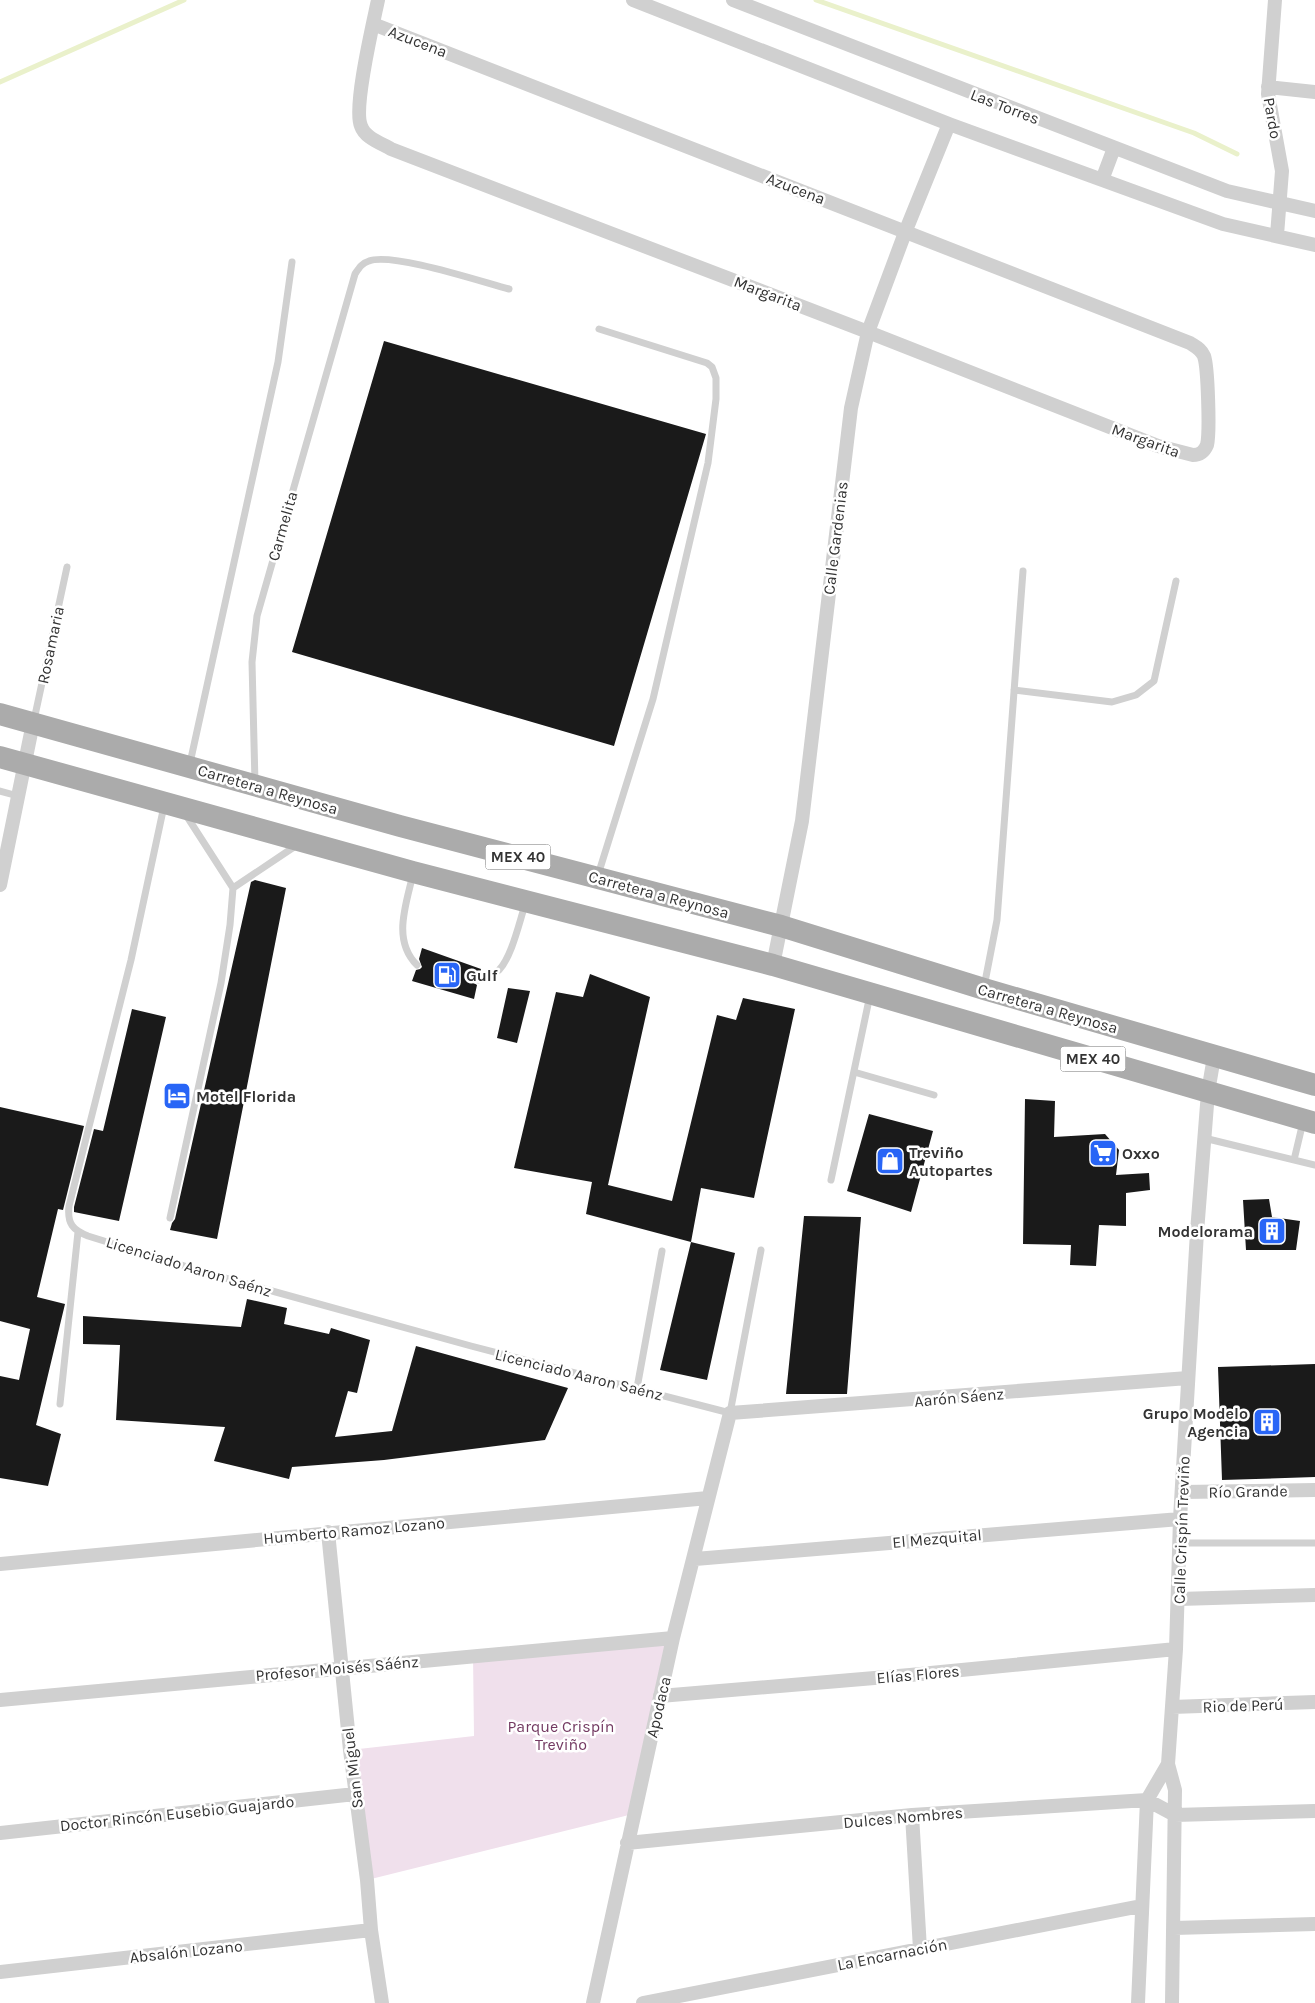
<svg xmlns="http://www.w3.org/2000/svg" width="1315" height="2003" viewBox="0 0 1315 2003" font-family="Karla,sans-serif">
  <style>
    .green { fill: #f0e0ec }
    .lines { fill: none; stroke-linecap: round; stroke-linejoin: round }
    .stream { stroke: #eaf1cb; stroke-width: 5 }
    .building { fill: #1a1a1a }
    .service { stroke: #d0d0d0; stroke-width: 7 }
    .minor { stroke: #d0d0d0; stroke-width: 14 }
    .primary { stroke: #ababab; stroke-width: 22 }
    .labels { text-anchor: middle; stroke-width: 5; stroke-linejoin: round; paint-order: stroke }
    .shield { fill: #fff; stroke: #707070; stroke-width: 1 }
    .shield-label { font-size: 15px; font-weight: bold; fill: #333 }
    .street-label { font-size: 16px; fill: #333; stroke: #fff }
    .poi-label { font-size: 16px; font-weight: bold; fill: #333; stroke: #fff; text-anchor: start }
    .park-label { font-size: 16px; fill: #743a62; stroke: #fff }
  </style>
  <rect width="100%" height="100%" fill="#fff"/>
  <path class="green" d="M673,1638L633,1814L367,1880L350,1750L474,1736L473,1655Z"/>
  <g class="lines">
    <path class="stream" d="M816,0L1194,133L1237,154
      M0,82L184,0"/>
  </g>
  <path class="building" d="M384,341L706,434L614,746L292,652Z
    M255,880L286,888L217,1239L170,1230L172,1223L175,1219L251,882Z
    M422,948L481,969L480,974L475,976L473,979L474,983L477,985L474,999L412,981L416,970L420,969L422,967L419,959Z
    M590,974L650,997L608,1185L672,1201L717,1015L736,1020L743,998L795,1009L754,1198L701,1188L691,1242L586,1214L592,1182L514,1168L556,992L583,997Z
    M508,988L530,991L517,1043L497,1038Z
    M132,1009L166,1017L119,1221L74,1212V1207L94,1129L103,1131Z
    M1025,1099L1055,1101L1054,1137L1105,1134L1119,1150L1116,1175L1149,1173L1150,1190L1126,1193V1226L1099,1225L1096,1266L1070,1265L1071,1245L1023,1244Z
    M0,1107L84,1126L63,1210L58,1209L37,1297L65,1304L36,1425L61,1434L48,1486L0,1478V1376L19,1380L30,1329L0,1321Z
    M869,1114L933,1131L911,1212L847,1191Z
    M1269,1199L1272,1217L1300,1221L1296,1250H1246L1243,1200Z
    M804,1216L861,1217L847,1394H786Z
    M691,1242L735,1253L707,1380L660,1370Z
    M247,1299L287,1308L284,1324L329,1334L331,1328L370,1340L357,1393L348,1391L335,1437L392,1431L416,1346L568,1388L545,1440L384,1460L292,1467L289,1479L214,1461L225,1427L116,1420L120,1345L83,1344V1316L241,1327Z
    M1315,1364V1477L1222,1480L1218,1367Z"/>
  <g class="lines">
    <path class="service" d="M1014,690L1112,702L1136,695L1154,681L1176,581
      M34,720L67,567
      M190,763L278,362L292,262
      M255,783L252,662L257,616L355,274C359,268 362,263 369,261C392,252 482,282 509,289
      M0,791L18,796
      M164,806L131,960L69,1206C67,1224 73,1230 88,1236L207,1273L471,1346L730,1413L761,1250
      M413,874C406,905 392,940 417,965
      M598,875L653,699L708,463L716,399V378L712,367L707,363L599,329
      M233,888L297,845
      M478,980C486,978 493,976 499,970C512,956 519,923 525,905
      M984,987L997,920L1023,571
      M854,1072L934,1095
      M1204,1138L1315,1165
      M1294,1160L1303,1122
      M831,1180L870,995
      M170,1218L221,983L230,925L233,888L186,815
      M637,1388L662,1251
      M60,1404L78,1232
      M1180,1543H1315"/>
    <path class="minor" d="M633,0L949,124L1223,224L1315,245
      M733,0L1227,191L1315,211
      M1275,0L1268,94L1282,171L1277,235
      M373,24L1190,343C1196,347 1201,349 1204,356C1208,367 1210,433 1207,445C1204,452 1200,455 1193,455L1158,446L868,332L391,149C381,143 365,138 361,126C353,108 373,24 378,0
      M1268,87L1315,92
      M1102,180L1114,148
      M0,885L33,723
      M773,965L802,821L851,408L868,332L906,230L949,124
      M1182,1492L1315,1490
      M328,1532L350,1750L367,1880L371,1930L382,2003
      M695,1559L1180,1519
      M0,1564L708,1498
      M1179,1599L1315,1595
      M660,1696L910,1675L1176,1649
      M0,1700L673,1638
      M1172,1707L1315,1702
      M912,1815L920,1949
      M0,1833L355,1794
      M627,1843L912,1815L1147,1800L1175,1815L1315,1811
      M1174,1928L1315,1924
      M0,1972L371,1930
      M593,2003L673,1638L730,1413L1188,1378
      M643,2003L1141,1906
      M1138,2003L1147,1800L1168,1764
      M1172,2003L1175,1790L1168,1764L1176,1649L1180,1519L1197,1232L1208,1092L1214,1057"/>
    <path class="primary" d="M0,714L400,826L781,926L984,989L1315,1085
      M0,757L413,872L773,965L1315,1123"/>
  </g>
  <defs>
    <symbol id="fuel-square" viewBox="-11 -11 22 22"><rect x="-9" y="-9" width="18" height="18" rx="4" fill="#2865f6" stroke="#fff"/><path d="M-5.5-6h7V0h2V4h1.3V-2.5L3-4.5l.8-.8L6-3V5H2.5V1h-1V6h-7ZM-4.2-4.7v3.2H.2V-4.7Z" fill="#fff"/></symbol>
    <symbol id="hotel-square" viewBox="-11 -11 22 22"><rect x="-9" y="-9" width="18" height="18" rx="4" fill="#2865f6" stroke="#fff"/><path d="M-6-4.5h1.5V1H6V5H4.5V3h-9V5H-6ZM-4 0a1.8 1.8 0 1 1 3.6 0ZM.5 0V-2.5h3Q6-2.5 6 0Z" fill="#fff"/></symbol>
    <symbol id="supermarket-square" viewBox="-11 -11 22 22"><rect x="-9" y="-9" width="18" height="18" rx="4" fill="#2865f6" stroke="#fff"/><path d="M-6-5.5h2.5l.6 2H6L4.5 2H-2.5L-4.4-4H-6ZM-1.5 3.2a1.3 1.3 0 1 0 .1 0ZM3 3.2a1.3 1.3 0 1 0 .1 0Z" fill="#fff"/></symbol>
    <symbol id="shop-square" viewBox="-11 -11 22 22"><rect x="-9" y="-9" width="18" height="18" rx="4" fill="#2865f6" stroke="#fff"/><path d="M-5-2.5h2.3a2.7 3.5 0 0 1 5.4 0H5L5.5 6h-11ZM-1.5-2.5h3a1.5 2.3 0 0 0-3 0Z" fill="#fff"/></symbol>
    <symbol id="building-square" viewBox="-11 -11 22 22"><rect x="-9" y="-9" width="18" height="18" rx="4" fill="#2865f6" stroke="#fff"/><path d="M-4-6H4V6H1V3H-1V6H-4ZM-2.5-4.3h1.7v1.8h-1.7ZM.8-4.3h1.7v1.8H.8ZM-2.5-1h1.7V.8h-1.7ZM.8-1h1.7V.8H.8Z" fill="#fff"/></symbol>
  </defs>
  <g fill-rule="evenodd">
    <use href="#fuel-square" x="431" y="959" width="32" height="32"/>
    <use href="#hotel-square" x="161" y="1080" width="32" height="32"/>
    <use href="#supermarket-square" x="1087" y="1137" width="32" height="32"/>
    <use href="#shop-square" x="874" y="1145" width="32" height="32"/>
    <use href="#building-square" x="1256" y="1215" width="32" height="32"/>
    <use href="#building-square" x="1251" y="1406" width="32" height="32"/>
  </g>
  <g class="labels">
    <g class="shield">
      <rect x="485.5" y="844.5" width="65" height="25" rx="4"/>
      <rect x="1060.5" y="1046.5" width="65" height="25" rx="4"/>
    </g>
    <g class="shield-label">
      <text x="518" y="862">MEX 40</text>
      <text x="1093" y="1064">MEX 40</text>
    </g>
    <g class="street-label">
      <text transform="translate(418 41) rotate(21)" y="6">Azucena</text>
      <text transform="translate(1005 106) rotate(21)" y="6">Las Torres</text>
      <text transform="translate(1273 118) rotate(80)" y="6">Pardo</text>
      <text transform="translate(796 188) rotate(21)" y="6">Azucena</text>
      <text transform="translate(768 293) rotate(21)" y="6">Margarita</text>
      <text transform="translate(1146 440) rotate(20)" y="6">Margarita</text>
      <text transform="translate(282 526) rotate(-74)" y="6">Carmelita</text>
      <text transform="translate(835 538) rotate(-83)" y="6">Calle Gardenias</text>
      <text transform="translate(50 645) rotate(-78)" y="6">Rosamaria</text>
      <text transform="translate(268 789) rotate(16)" y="6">Carretera a Reynosa</text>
      <text transform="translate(659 894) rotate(15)" y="6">Carretera a Reynosa</text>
      <text transform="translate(1048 1008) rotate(16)" y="6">Carretera a Reynosa</text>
      <text transform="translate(189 1266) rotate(17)" y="6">Licenciado Aaron Saénz</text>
      <text transform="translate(579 1374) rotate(14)" y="6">Licenciado Aaron Saénz</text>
      <text transform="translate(959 1397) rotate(-5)" y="6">Aarón Sáenz</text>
      <text transform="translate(1248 1491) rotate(-1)" y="6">Río Grande</text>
      <text transform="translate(354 1530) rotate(-5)" y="6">Humberto Ramoz Lozano</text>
      <text transform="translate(1181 1530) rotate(-88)" y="6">Calle Crispín Treviño</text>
      <text transform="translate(937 1538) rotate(-5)" y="6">El Mezquital</text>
      <text transform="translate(337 1668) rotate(-5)" y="6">Profesor Moisés Sáénz</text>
      <text transform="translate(918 1674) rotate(-5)" y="6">Elías Flores</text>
      <text transform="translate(1243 1705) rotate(-2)" y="6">Rio de Perú</text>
      <text transform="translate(658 1707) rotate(-77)" y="6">Apodaca</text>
      <text transform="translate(352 1768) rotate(-97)" y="6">San Miguel</text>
      <text transform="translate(177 1813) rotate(-6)" y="6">Doctor Rincón Eusebio Guajardo</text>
      <text transform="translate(903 1817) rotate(-5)" y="6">Dulces Nombres</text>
      <text transform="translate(186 1951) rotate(-6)" y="6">Absalón Lozano</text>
      <text transform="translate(892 1954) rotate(-11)" y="6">La Encarnación</text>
    </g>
    <g class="poi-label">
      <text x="466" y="981">Gulf</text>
      <text x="196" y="1102">Motel Florida</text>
      <text x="909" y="1158">Treviño<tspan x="909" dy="18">Autopartes</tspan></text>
      <text x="1122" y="1159">Oxxo</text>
      <text x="1253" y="1237" text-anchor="end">Modelorama</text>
      <text x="1248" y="1419" text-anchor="end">Grupo Modelo<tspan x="1248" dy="18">Agencia</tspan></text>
    </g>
    <g class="park-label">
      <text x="561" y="1732">Parque Crispín<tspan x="561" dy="18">Treviño</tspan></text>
    </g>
  </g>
</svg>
